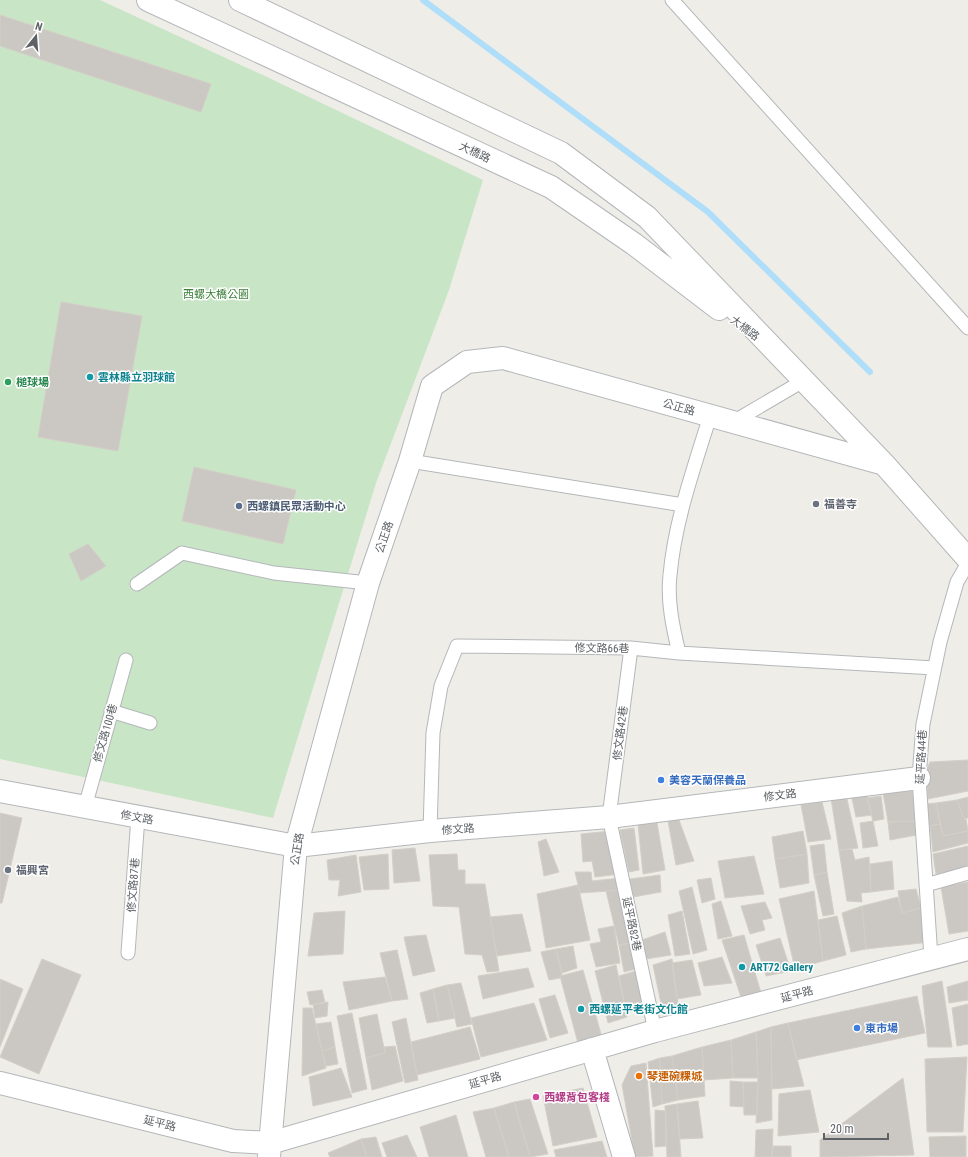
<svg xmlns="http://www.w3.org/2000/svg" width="968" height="1157" viewBox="0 0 968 1157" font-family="'Roboto Condensed','Noto Sans TC',sans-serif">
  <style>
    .park { fill: #c8e5c6 }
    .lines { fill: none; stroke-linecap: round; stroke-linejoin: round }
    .stream { stroke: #aedef9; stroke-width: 6 }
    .building { fill: #cbc8c4; stroke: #d4cec6 }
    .lane-casing { stroke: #b4b7ba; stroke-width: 15 }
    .street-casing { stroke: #b4b7ba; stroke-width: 24 }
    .lane { stroke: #fff; stroke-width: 13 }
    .street { stroke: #fff; stroke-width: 22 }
    .culture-dot { fill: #0f9aa8; stroke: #fff; stroke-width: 1.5 }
    .leisure-dot { fill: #2e9e5b; stroke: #fff; stroke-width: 1.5 }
    .worship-dot { fill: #6b7280; stroke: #fff; stroke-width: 1.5 }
    .service-dot { fill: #5c6f8a; stroke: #fff; stroke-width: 1.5 }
    .shop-dot { fill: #3f7fe0; stroke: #fff; stroke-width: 1.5 }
    .food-dot { fill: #e8710a; stroke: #fff; stroke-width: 1.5 }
    .hotel-dot { fill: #d1479c; stroke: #fff; stroke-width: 1.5 }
    .labels { text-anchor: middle; stroke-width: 3; stroke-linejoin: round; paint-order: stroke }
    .street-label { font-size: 11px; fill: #5e6266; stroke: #fff }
    .park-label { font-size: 11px; fill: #3d803b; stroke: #fff }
    .culture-label { font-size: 11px; font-weight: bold; fill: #0d838f; stroke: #fff; text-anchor: start }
    .leisure-label { font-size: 11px; font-weight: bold; fill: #27864d; stroke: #fff; text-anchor: start }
    .worship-label { font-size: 11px; font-weight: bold; fill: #5b616d; stroke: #fff; text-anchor: start }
    .service-label { font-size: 11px; font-weight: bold; fill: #4e5e75; stroke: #fff; text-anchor: start }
    .shop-label { font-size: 11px; font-weight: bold; fill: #366cbe; stroke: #fff; text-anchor: start }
    .food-label { font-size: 11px; font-weight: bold; fill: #c56008; stroke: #fff; text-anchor: start }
    .hotel-label { font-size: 11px; font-weight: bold; fill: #b23c85; stroke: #fff; text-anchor: start }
  </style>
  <rect width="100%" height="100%" fill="#efede7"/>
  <path class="park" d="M0,0H100L267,77L483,180L449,290L376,483L273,818L0,759Z"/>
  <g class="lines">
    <path class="stream" d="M423,0L708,212L870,372"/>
  </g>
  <path class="building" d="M0,15L211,84L201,112L0,46Z
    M61,302L142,316L118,451L38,437Z
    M194,467L296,490L283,544L182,521Z
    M88,544L106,566L81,581L69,554Z
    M968,760V791L928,799L927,769L930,762Z
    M912,791L918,821L888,822L883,793Z
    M866,792L872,815L856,817L851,794Z
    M846,795L858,848L839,850L831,798Z
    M881,796L884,819L873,821L867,798Z
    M968,797V818L964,819L957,800Z
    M957,800L964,819H966L968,831L943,836L936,803Z
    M822,802L831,839L808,842L801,805Z
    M936,803L940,824L930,826L925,804Z
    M0,813L22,818L2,903H0Z
    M679,820L694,861L676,865L668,821Z
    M873,821L878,846L863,848L860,823Z
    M918,821L922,834L890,840L888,822Z
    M657,823L665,870L643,874L638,824Z
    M940,824L943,836L968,831V843L933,852L930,826Z
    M634,828L639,870L629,872L620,830Z
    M611,831L620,874L595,877L592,861L583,862L581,834Z
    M803,831L807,854L775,859L772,837Z
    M546,839L559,872L544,876L538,842Z
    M824,844L827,872L814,875L810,846Z
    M968,846V871L946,877L945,872L936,874L933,854Z
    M415,848L420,881L394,883L392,850Z
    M852,849L855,860L869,857L871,892L861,893L862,902L847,901L839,850Z
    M388,854L389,889L364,890L359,857Z
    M457,854L458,870H465V884H485L499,971L487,972L482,955L465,954L459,907L433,906L429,855Z
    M807,854L809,883L780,888L775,859Z
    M356,855L361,892L338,896L340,880H329L327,860Z
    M754,856L764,894L725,898L718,861Z
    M892,861L894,889L871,892L870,864Z
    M575,872H591L592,881L621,878L624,890L580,893Z
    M827,872L834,914L823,916L814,875Z
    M660,875L661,892L633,897L630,879Z
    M711,878L715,899L702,903L697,880Z
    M968,882V931L949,934L941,887Z
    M578,885L590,940L546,948L537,894Z
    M692,887L707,950L693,954L679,891Z
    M916,889L921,908L902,913L898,891Z
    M624,890L635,942L619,945L606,891Z
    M814,891L823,961L795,969L779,899Z
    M898,897L902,913L921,908L930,942L866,949L862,906Z
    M721,901L732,936L718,939L712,904Z
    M765,902L772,918L762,920L765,930L750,934L741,906Z
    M862,906L866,949L851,952L842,913Z
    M345,911L343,954L308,956L314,913Z
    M682,911L690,954L675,956L668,915Z
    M522,914L531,951L497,956L490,917Z
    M837,916L846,955L823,961L818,920Z
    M614,926L620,963L596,967L590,944L601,942L598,929Z
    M665,932L671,955L646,959L642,940Z
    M426,935L435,971L413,976L404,937Z
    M744,935L761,993L741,997L722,940Z
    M780,938L791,971L766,976L756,945Z
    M635,942L640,968L624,972L619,945Z
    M573,946L577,968L562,973L556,949Z
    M556,949L562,975L560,976V978L549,980L541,952Z
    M397,950L408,999L392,1001L380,953Z
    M722,957L732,983L704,986L698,963Z
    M42,959L81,975L39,1074L0,1057Z
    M672,959L678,1004L662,1008L653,965Z
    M692,960L701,995L677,999L672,963Z
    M616,965L627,1017L608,1023L595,971Z
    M528,968L534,987L483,999L478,976Z
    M583,970L603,1041L579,1047L560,976Z
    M636,971L648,1008L626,1012L619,976Z
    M385,977L392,1001L349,1010L343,982Z
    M0,979L23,989L0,1047Z
    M942,981L952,1047H928L922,986Z
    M968,981V1000L949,1003L947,987Z
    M461,983L472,1024L457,1027L447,985Z
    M447,985L455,1018L439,1021L433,989Z
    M433,989L439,1021L427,1023L420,993Z
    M322,990L325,1002L310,1005L307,992Z
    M555,995L568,1033L550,1038L539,999Z
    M917,996L925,1033L796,1060L788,1023Z
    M328,1002L327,1016L315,1018L313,1005Z
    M534,1003L547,1040L481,1057L471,1018Z
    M968,1004V1044L957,1046L952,1008Z
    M303,1008H312L326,1068L302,1076Z
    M352,1013L367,1089L352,1093L337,1016Z
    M377,1014L385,1053L366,1058L359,1018Z
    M406,1018L418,1080L405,1083L392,1022Z
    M331,1022L335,1047L322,1051L316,1024Z
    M788,1023L804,1086L772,1089L771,1027Z
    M470,1027L480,1059L417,1075L411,1042Z
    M771,1027L772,1120L756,1123L758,1078L756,1032Z
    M756,1032L758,1078H733L731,1040Z
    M731,1040L733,1078L704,1080L702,1047Z
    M395,1046L403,1081L372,1090L366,1058L385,1053L384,1047Z
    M335,1047L338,1064L326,1066L322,1051Z
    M702,1047L705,1096L678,1100L672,1056Z
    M672,1056L678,1100L662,1104L660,1058Z
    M967,1057L963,1132H927L925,1059Z
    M660,1058L662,1104L653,1107L648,1062Z
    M646,1063L653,1156L635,1157L622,1085L631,1066Z
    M341,1068L352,1097L313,1106L309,1077Z
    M903,1078L914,1155L820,1157V1140Z
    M730,1081L743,1082L744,1107L730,1106Z
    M743,1082H758L757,1115H744Z
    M583,1088L597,1137L553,1146L543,1096Z
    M810,1090L819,1132L778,1136L779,1094Z
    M530,1099L548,1154L530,1157L514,1102Z
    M698,1101L703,1138L680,1139L677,1104Z
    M514,1102L530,1157H509L494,1108Z
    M677,1104L681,1157H667L665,1106Z
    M494,1108L509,1157H486L473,1112Z
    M655,1110L666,1111V1146L655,1147Z
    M456,1115L468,1157H429L420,1127Z
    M773,1129L772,1157H755L756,1130Z
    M407,1135L417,1157H387L382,1143Z
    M966,1136V1157H930L929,1137Z
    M376,1137L382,1157H367L361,1139Z
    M361,1139L367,1157H330L328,1153Z
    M602,1141L607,1157H556L554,1150Z
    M773,1146H791V1157H772Z"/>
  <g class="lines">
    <defs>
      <path id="lane" d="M672,0L968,328
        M733,422L803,381
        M410,461L683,505
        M137,584L182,553L274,573L368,583
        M631,648L609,817L655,1031
        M679,653C673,628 667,601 670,575C675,520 694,468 710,416
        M111,711L150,723
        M85,807L126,660
        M430,831L433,733L441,686L457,646L631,648L679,653L934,668
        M926,885L968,873
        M128,953L138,817
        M931,958L919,778L923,724L940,642L957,582L968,563"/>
      <path id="street" d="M148,0L551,187L634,244L719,309
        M240,0L561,153L647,217L884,464L968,559
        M0,791L296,846L430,831L609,817L919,778
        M592,1049L624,1157
        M0,1083L233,1141L270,1143L655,1031L968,949
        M269,1157L296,846L368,583L410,461L432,386L467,362L503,358L884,464"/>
    </defs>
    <use href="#lane" class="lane-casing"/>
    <use href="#street" class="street-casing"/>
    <use href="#lane" class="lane"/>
    <use href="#street" class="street"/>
  </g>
  <g class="culture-dot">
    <circle cx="90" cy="377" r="4"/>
    <circle cx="742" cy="967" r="4"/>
    <circle cx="581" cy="1009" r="4"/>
  </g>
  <circle class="leisure-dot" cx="8" cy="382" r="4"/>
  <g class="worship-dot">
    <circle cx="816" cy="504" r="4"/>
    <circle cx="8" cy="870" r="4"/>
  </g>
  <circle class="service-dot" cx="239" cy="506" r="4"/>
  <g class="shop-dot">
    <circle cx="661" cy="780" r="4"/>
    <circle cx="857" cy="1028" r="4"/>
  </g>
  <circle class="food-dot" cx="639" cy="1076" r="4"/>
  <circle class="hotel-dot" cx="536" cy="1097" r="4"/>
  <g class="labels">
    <g class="street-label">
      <text transform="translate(475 152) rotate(25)" y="4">大橋路</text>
      <text transform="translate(745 328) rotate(37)" y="4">大橋路</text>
      <text transform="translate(679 407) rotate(16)" y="4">公正路</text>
      <text transform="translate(384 537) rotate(-71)" y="4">公正路</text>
      <text transform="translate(602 648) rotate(1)" y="4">修文路66巷</text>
      <text transform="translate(105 733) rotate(-74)" y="4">修文路100巷</text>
      <text transform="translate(620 733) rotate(-83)" y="4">修文路42巷</text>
      <text transform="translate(921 757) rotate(-87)" y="4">延平路44巷</text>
      <text transform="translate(780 795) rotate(-7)" y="4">修文路</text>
      <text transform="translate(137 817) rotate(10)" y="4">修文路</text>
      <text transform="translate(458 829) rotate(-4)" y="4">修文路</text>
      <text transform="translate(297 849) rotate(-81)" y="4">公正路</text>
      <text transform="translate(133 885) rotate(-86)" y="4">修文路87巷</text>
      <text transform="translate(632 924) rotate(78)" y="4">延平路82巷</text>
      <text transform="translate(797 994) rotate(-15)" y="4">延平路</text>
      <text transform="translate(485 1080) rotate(-16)" y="4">延平路</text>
      <text transform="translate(160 1123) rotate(14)" y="4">延平路</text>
    </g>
    <g class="park-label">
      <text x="216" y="298">西螺大橋公園</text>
    </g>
    <g class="culture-label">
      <text x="98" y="381">雲林縣立羽球館</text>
      <text x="750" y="971">ART72 Gallery</text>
      <text x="589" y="1013">西螺延平老街文化館</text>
    </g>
    <g class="leisure-label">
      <text x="16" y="386">槌球場</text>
    </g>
    <g class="worship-label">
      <text x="824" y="508">福善寺</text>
      <text x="16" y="874">福興宮</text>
    </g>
    <g class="service-label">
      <text x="247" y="510">西螺鎮民眾活動中心</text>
    </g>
    <g class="shop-label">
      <text x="669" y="784">美容天蘭保養品</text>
      <text x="865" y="1032">東市場</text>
    </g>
    <g class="food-label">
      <text x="647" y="1080">琴連碗粿城</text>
    </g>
    <g class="hotel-label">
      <text x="544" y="1101">西螺背包客棧</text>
    </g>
  </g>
  <g transform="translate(36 36) rotate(17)" stroke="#ffffff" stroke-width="3" paint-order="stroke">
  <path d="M0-3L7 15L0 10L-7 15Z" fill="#5e6266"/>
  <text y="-6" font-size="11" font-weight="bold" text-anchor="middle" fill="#5e6266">N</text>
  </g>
  <path d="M824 1133v6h64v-6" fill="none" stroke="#5e6266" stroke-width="2"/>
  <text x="830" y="1133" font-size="12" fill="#5e6266" stroke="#ffffff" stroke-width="3" paint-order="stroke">20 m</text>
</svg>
